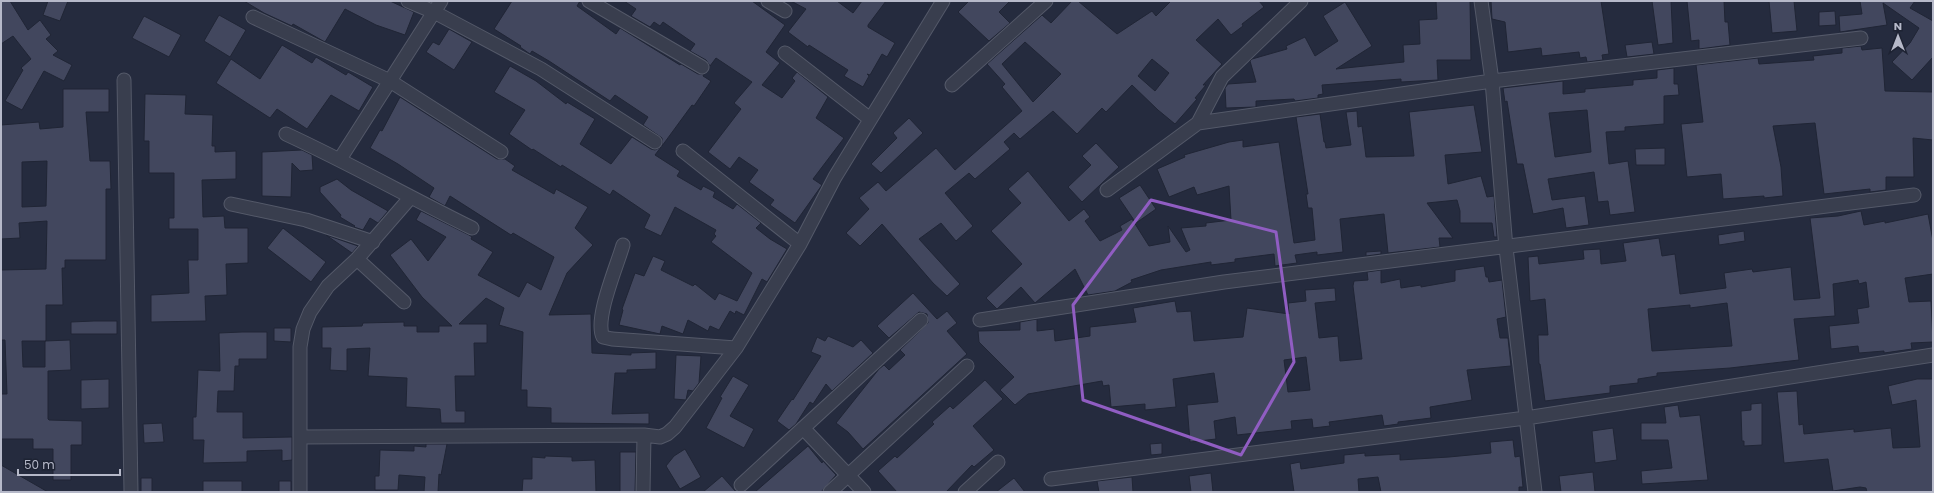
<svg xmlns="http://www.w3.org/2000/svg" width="1934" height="493" viewBox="0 0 1934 493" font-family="Poppins,sans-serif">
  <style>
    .building { fill: #42475e; stroke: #202535; fill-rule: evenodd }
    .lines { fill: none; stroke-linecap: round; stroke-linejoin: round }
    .minor-casing { stroke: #545969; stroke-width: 15 }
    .minor { stroke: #393e4e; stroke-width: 13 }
    .marked { fill: none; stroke: #905dc2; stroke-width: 3; stroke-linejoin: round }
  </style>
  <rect width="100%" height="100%" fill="#252b3e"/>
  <path class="building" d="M1,1H10L28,30L40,20L51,35L46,39L58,51L53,55L72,65L64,81L44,71L22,110L5,101L23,70L21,68L31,59L13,36L1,44Z
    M48,1H68L60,21L43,15Z
    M244,1H390L414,12L405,35L376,25L345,9L325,42L293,24L292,26L264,13Z
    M512,1H580L577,6L616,34L620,28L680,65L681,64L698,74H704L703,76L711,81L694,106L692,105L662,146V138L643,125L648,117L615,95L610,101L549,61L532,51L530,54L520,47L521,46L494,29Z
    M624,1H752L785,25L766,52L780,63L762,85L782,98L795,81L792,78L797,72L828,97L816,118L844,138L813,179L822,185L795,223L770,205L774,200L749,182L758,170L739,157L730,169L708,152L741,109L734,103L752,82L716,58L710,66L706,60L690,51L695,44L663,22L660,26L654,22L650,27L631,16L636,9Z
    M791,1H837L853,13L862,1H886L868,25V27L895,43L887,57L882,54L870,75L867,74L869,76L863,87L844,76L848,70L809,45L808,47L788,32L806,9Z
    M969,1H1010L999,12L1010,23L989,41L958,12Z
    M1072,1H1078L1117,34L1152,11L1156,16L1171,1H1259L1264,7L1242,24L1243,26L1231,35L1218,19L1196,40L1222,64L1203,85H1206L1195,98L1197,99L1175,124L1158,110L1132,85L1106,112L1102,108L1077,134L1053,111L1020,139L1014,133L1004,142L1010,149L975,179L969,173L945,193L973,226L956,241L941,223L919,239L960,284L947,296L933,283L882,224L860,246L846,233L869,209L859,198L878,182L886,191L936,148L955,170L1022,111L1002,87L1005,84L987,64L1042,15L1051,23ZM1025,42L1061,74L1033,102L1002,64ZM1152,59L1169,73L1155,91L1138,76Z
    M1436,1H1470L1471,60H1437L1438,80L1401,82V79L1322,85L1323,94L1318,95V98L1295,101L1294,99L1256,101V107L1226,108L1225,88L1228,84L1256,82L1250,61L1252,59L1287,49L1286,46L1305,37L1315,56L1338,41L1323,16L1345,2L1372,46L1336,69L1404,62L1403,45L1420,44L1419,20L1437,19Z
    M1491,1H1601L1609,54L1602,55L1603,60L1587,62L1586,57L1580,58L1579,52L1542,56L1541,48L1508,52L1505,22L1492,19Z
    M1652,1H1671L1673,43L1658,45Z
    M1687,1H1724L1725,22H1728L1730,45L1699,49V40L1691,41Z
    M1769,1H1794L1797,31L1772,33Z
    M1860,1H1915L1910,8L1933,21V57L1912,80L1892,62L1910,43L1919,28L1883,3L1887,25L1840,32L1839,16L1862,14Z
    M1835,11L1836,25L1819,26V12Z
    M219,15L246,30L230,57L204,41Z
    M144,16L181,35L169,57L132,38Z
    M449,29L472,42L454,70L426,52L433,42L439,45Z
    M1652,42L1654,54L1627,57L1625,45Z
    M282,45L312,63L316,57L346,75L348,72L373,87L359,111L331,95L307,129L277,109L270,118L216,83L231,59L260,79Z
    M1861,46L1862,50L1882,48L1885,91L1933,92V140L1913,138L1914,177H1886V190L1870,192V189L1824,194L1815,123L1773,126L1781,167L1783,196L1764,198V196L1723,199L1721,174L1687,177L1681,124L1703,122L1696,65L1758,58L1759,64L1814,60L1813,56L1842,53V48Z
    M510,66L536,81L566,104L567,102L595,119L580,144L611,164L632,137L651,149L655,150L661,147L655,155L680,171L677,176L701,190L703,186L715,192L713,197L733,209L737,204L761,223L756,228L770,239L787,249L767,282L762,279L744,315L736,311L735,314L730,311L719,330L710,326L708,331L688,320L683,334L662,326L660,334L619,325L623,310L622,309L635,273L644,276L653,256L665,261L661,270L693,286L695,284L715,300L719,293L737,301L752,273L711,242L716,236L714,234L716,230L675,207L661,236L644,228L650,215L613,190L610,195L562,165L561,167L533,149L532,150L509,134L525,110L494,92Z
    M1674,68V84H1678L1679,95L1664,96V124L1625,127V131L1606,132L1609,164L1628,161L1635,212L1610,215L1608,201L1598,202L1594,172L1548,179L1552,200L1585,196L1589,225L1566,228L1563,208L1533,214L1523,164H1517L1507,101L1505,102L1503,88L1563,81V94L1585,92V89L1633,85V80L1657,78V70ZM1587,110L1591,152L1555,157L1549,113Z
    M63,89H109V112H86L90,161H110L111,189H106V260H65V268H62L63,305H46V341H22L23,367H45V341L70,340L71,370L48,371V419L49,420L82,421V445H71V480H53V449H33V439H1V394H7L5,340H1V270L46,269L47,221L19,223L20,238L1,239V125L39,122L40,129L63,127ZM47,161L46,206L22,207V162Z
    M145,94L186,95L185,114L213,115L212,146H215V152L236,151V179L202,180L203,217L224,216L225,228H248V263L226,264L227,295L205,296L206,321L151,322V295L189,293L188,260H198V229H169V218H174V173H149V141H144Z
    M400,97L497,159H505L515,166L512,170L554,194L556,189L588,207L575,228L593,245L567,273L549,315L591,314L592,353L631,355V353L656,352V369L627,370V373H615L612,414L649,413V424L551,423V408L527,407V390H521L523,332L499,325L504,308L486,298L459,324H487V343H474L475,376H455L456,411H465V423H441L440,409L406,407L407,378L368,376L370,348L347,349V371L330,370L331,348H322V327L362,326L363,323L404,322V326H417V332H439V326H452L422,297L390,255L411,239L428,261L446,237L416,220L421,211L469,235L472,237L471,239L493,252L478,275L519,297L527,282L541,290L554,257L513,233L511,235L450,196L445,206L429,197L434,188L398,164L370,148L380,130L382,131Z
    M1474,105L1482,152L1445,155L1448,184L1481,176L1487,197L1494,196L1497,237H1494L1492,223H1460V211L1457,200L1427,203L1453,238H1439L1440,247L1388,253L1384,214L1340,219L1343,252L1317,255V252L1295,255L1297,263L1275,266L1274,254L1235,259V262L1211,265V262L1161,270L1131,280L1132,282L1115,291L1088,295L1075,269L1035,303L1021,287L997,309L986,298L1022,264L991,231L1021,203L1008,189L1028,171L1069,221L1084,209L1090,217L1085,221L1100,241L1122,230L1120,226L1132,219L1149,246L1170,242L1168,226L1186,252L1190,250L1181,228L1206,226V223L1231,220L1229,186L1197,195L1194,187L1169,197L1157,169L1185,157L1184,155L1229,142L1243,140V147L1279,142L1294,243L1315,240L1312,208H1308L1306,194H1308L1296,117L1320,114L1324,142H1325L1326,148L1351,145L1346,112L1357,111L1358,127L1362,126L1366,157L1414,156L1409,112Z
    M909,118L923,133L881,173L871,164L897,138L893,133Z
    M1096,143L1119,167L1082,202L1068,187L1091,165L1082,156Z
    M1665,148V165H1636L1635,149Z
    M302,150L312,155L313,170L300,171L292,163L291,197L262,196V152Z
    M337,179L351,190L388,211L378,223L370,218L363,230L354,227L355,226L340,217L341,215L320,192V187Z
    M1140,185L1156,209L1136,223L1119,198Z
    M1861,211L1864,225L1885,221V223L1928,214L1933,241V274L1905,278L1909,302L1931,301L1933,342L1911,343L1912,349L1884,353V351L1859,353L1858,346L1831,349L1829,326L1859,323L1857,309L1869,307L1866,282L1859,284L1858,280L1833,284L1835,316L1794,319L1799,360L1730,368L1657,373V376L1638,379V383L1610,386V393L1545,401L1540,364H1539L1538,335H1548L1545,299L1530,301L1528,257L1538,256L1539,264L1584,259L1583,250L1600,249L1601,264L1626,261L1623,243L1659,238L1662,256L1675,254L1680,294L1726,288L1724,273L1752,269L1753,272L1791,267L1794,300L1820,298L1810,218L1838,216ZM1727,303L1732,346L1652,351L1648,309L1690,305V308Z
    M283,228L326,262L311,282L267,248Z
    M1744,231L1745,241L1719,245L1718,235Z
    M326,235L358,246L352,253Z
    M1381,251V254L1366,256V252Z
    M1484,266L1486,277H1488L1489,282L1502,280L1506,317L1497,319L1500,338H1508L1511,366L1467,370L1472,400L1430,407L1431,418L1398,422V424L1384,426L1382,415L1329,422L1330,426L1313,428L1312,419L1291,421L1292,429L1237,435L1235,417L1214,421L1216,439L1190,442L1187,405L1218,402L1214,373L1173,379L1176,407L1145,410V404L1111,407L1109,385L1103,386L1102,381L1028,394L1015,405L1000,390L1014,377L979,342L978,331L1020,330V322L1037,319V331L1054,329L1055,341L1090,336V327L1136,322L1133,308L1175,301L1177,312L1191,311L1194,341L1243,337L1247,308L1289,314L1288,303L1306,301L1305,290L1335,288L1336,301L1315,303L1319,338L1338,336L1340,361L1362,359L1353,286L1354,281L1368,280L1367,272L1381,270V283L1400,279L1401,288L1421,285V287L1455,281V270ZM1306,357L1310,390L1288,392L1284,360Z
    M913,293L937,319L947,311L957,323L947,331L967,354L863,449L848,432L836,423L879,369L884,365L889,370L905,355L900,350L928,323L927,314L919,312L889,338L877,326Z
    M94,321H117V334H71V322Z
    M274,328H291V342L274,341Z
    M242,332H267V359H239V366H235L234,391H218L217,412H243V438L292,437V460L282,461V450L247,451V462L203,463L204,440H193V417H196L198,370L220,371L219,333Z
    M828,336L853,347L861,340L873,353L832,391L826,384L813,404L810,402L796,424L789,430L777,421L792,399L793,400L821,356L811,352L817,337L825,341Z
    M676,355L701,356L699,383L693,391L688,390L686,400L674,399Z
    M733,376L749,385L730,416L754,429L744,448L706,428L722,398L720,397Z
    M109,379V408L81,409V380Z
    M1917,379H1933V492H1867L1866,488L1860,487L1833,491L1828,459L1784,463L1777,392L1797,391L1799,425L1803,424L1804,434L1854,429V432L1891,428L1893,448L1920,447L1916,400L1892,405L1888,386Z
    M985,380L1003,399L973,426L994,450L974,467L972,465L946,492H897L878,471L895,456L897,458L934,424L932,422L950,406L953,409Z
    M1762,403V445L1744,446V441H1742L1741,411L1751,410V404Z
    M1678,405L1680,417L1700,415L1708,480L1642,484L1641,471L1672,468L1668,440H1641V423H1666L1664,407Z
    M162,423L164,442L144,443L143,424Z
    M1613,428L1617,460L1595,463L1592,431Z
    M1513,440L1515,457L1520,456L1523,487H1519V492H1381L1378,477L1358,479L1359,492H1294L1290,464L1300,462L1301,469L1344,463V455L1365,453V456L1400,454V460L1449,457L1491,453L1490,442Z
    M1162,443V454L1151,455L1150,444Z
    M426,444H447L441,475L439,474L438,492H424L425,477L399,475L398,490H375V476H379L380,450L414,451V446L426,447Z
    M808,446L822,463L823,461L836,475L821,492H755Z
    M685,449L701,477L680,489L666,466L674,456Z
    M620,452H636L635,492H620Z
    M545,456L572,457V461L595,460L596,492H522L523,479H532V457L545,458Z
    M1,465L48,492H1Z
    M1593,472L1595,492H1561L1559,476Z
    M1211,473L1213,492H1191L1189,476Z
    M722,476L736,492H703Z
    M1132,477L1133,492H1099L1097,481Z
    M141,478H152V492H141Z
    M1014,478L1025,492H996Z
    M203,481H242V492H203Z
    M279,481H291V492H279Z"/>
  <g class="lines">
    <defs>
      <path id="minor" d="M408,1L434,12L541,69L655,142
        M589,1L702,67
        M768,1L785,11
        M1481,1L1492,81L1506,248L1535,492
        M253,17L390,81L501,152
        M785,53L870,119
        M124,80L131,492
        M952,85L1046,1
        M1198,123L1492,81L1861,38
        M286,134C349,163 409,197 472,228
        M683,151L800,244
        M340,159L441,1
        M1107,190L1198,123L1222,77L1301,1
        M231,204L306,220L373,242
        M623,245C617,266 594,319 603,337L612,339L736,348
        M357,259L404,302
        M980,320L1224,282L1914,195
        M803,428L864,492
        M301,437L644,435L660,437L667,434L675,427L736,348L800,244L835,177L943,1
        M1051,479L1526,418L1933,355
        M741,485L921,320
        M300,492V347L303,329L310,312L328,286L357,259L410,198
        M643,492L644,435
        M830,492L967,366
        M965,492L998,462"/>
    </defs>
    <use href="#minor" class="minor-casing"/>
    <use href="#minor" class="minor"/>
  </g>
  <path class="marked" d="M1151,200L1276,232L1294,362L1241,455L1083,400L1073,305Z"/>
  <rect width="1934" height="493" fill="none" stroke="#b6b9c9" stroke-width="4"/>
  <g transform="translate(1898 36)" stroke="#1e2333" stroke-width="3" paint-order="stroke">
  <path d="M0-3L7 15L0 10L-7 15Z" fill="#b6b9c9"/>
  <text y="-6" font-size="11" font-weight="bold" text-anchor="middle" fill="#b6b9c9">N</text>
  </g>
  <path d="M18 469v6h102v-6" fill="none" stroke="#b6b9c9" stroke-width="2"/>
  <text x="24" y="469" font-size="12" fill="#b6b9c9" stroke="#1e2333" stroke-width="3" paint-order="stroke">50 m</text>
</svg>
